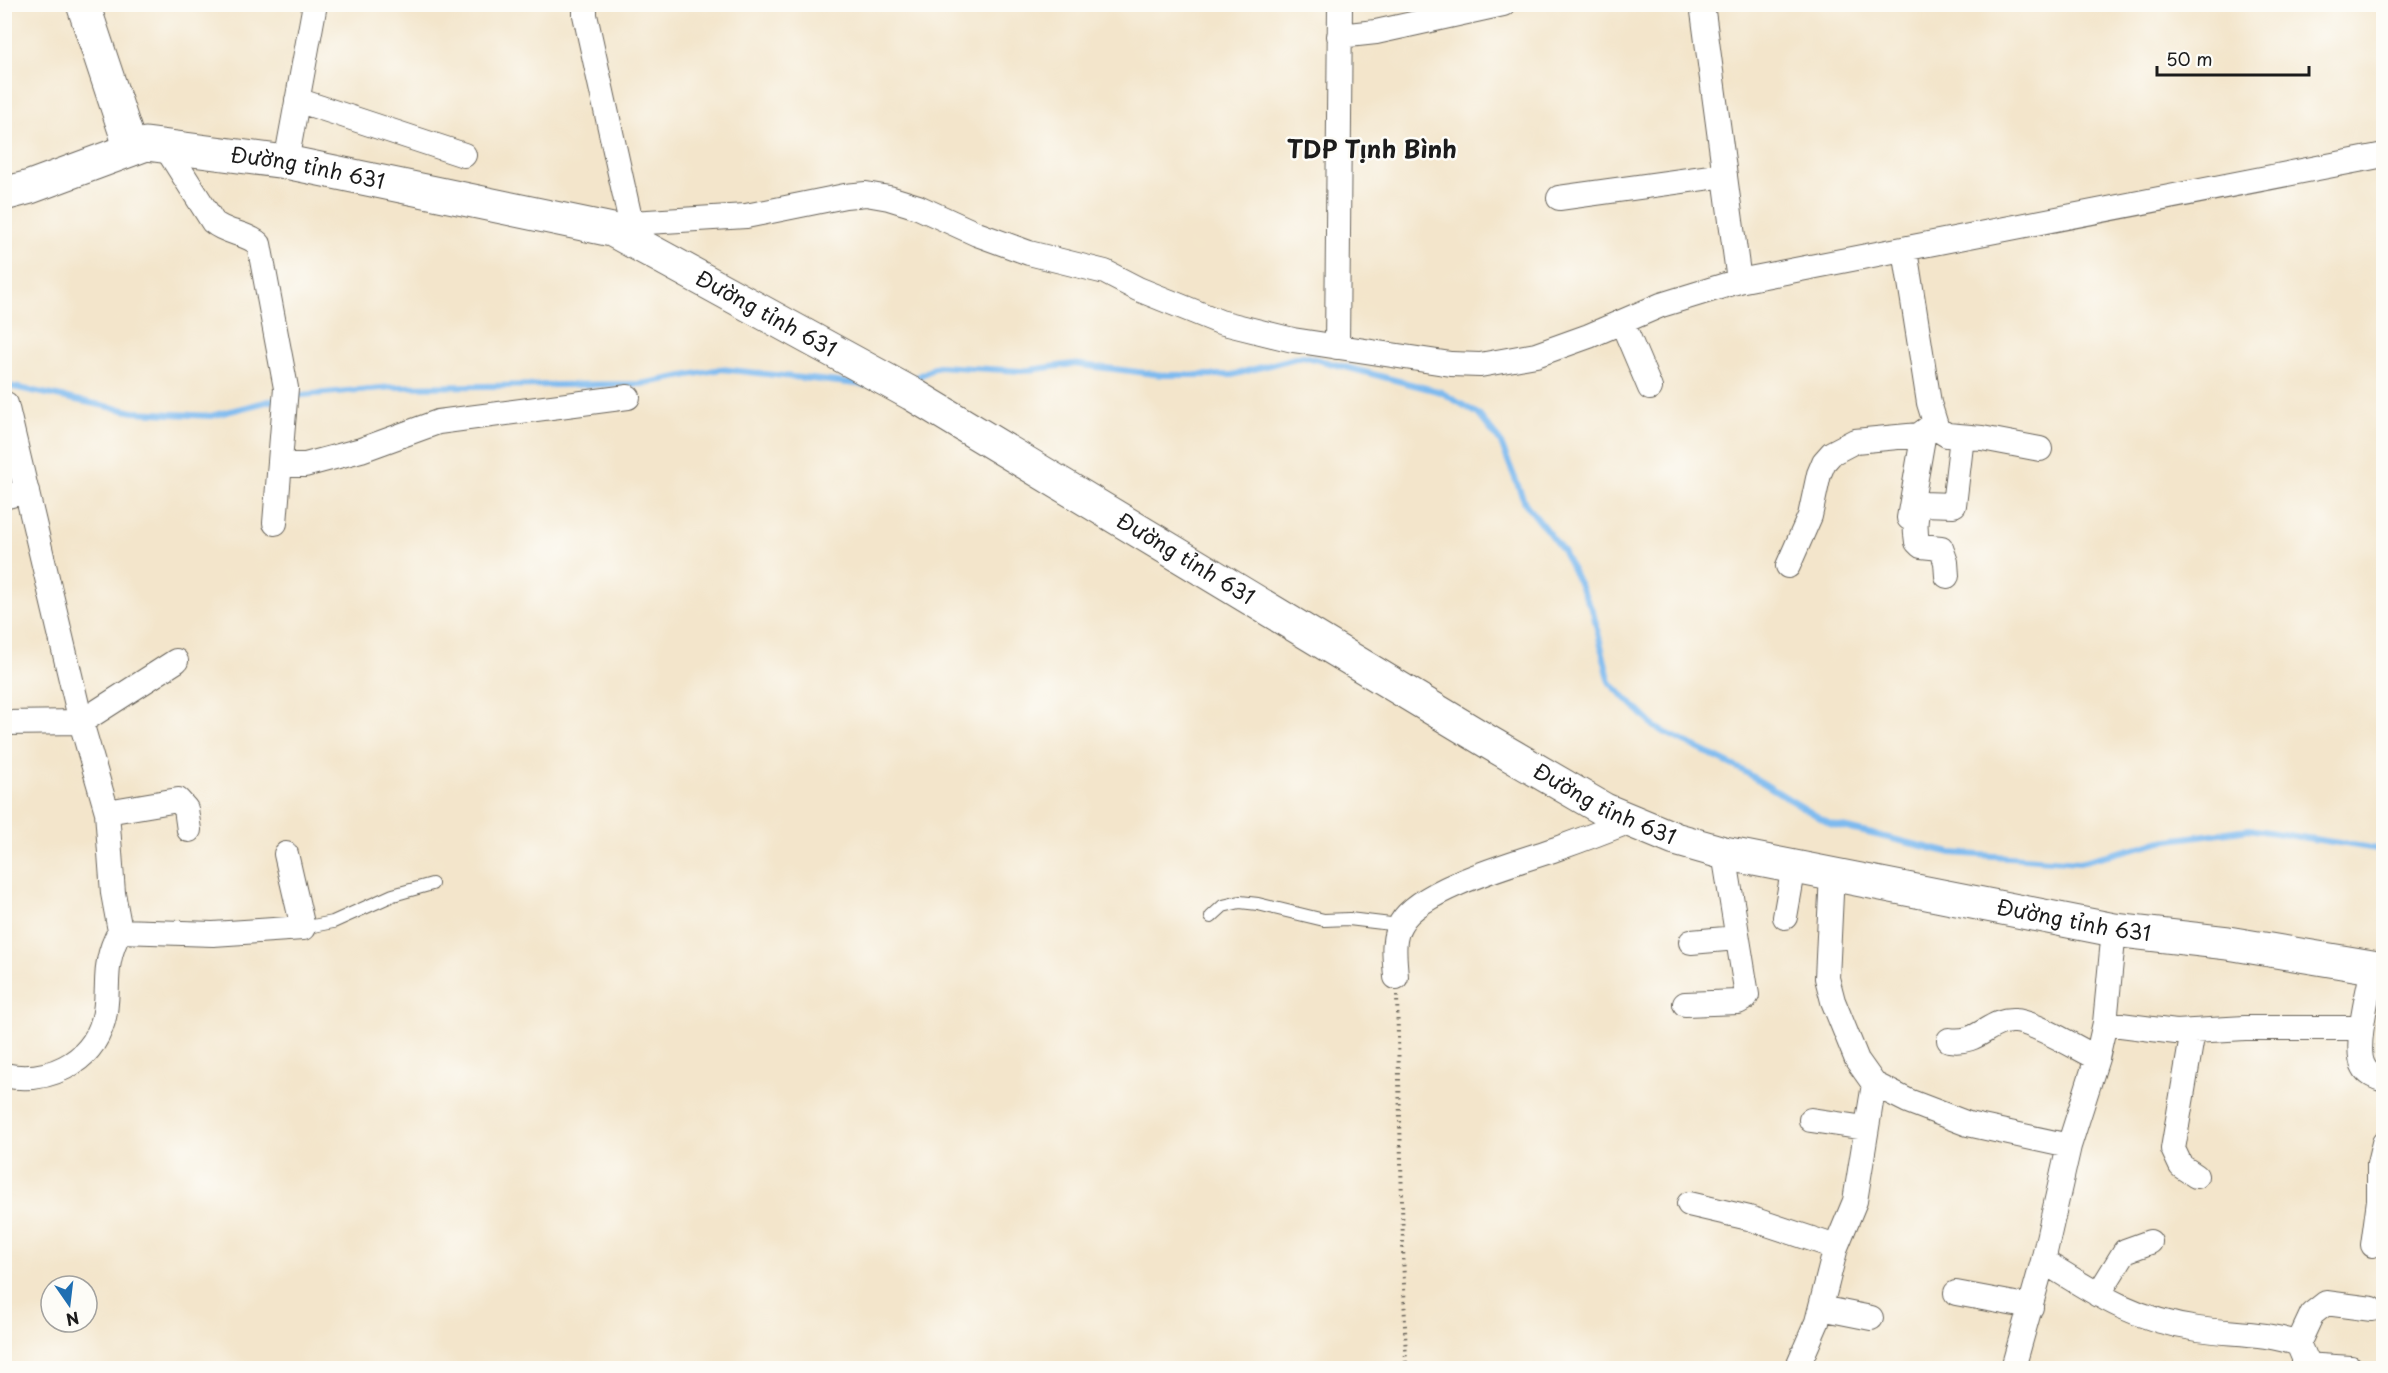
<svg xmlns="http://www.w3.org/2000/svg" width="2388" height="1373" viewBox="0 0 2388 1373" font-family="'Playpen Sans',sans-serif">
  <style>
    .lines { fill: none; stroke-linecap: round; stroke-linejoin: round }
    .stream { stroke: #7dbaef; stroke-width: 6 }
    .lane-casing { stroke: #676259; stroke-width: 14 }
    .street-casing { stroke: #676259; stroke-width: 26 }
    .secondary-casing { stroke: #676259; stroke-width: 35 }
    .path { stroke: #676259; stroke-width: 4; stroke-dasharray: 1.5 4.5; stroke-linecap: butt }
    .lane { stroke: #fff; stroke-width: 12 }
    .street { stroke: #fff; stroke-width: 24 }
    .secondary { stroke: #fff; stroke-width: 33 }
    .labels { text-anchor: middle; stroke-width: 5; stroke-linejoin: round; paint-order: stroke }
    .street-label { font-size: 21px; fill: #1c1c1c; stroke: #fdfcf7 }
    .quarter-label { font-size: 24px; font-weight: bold; fill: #1c1c1c; stroke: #fdfcf7 }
  </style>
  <rect width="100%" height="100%" fill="#fdfcf7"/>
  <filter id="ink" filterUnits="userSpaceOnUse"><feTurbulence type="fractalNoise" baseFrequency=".0167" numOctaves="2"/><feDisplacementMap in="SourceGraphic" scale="12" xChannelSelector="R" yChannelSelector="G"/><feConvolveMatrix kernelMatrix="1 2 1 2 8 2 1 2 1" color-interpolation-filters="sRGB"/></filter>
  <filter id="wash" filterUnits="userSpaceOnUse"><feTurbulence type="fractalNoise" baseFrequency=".008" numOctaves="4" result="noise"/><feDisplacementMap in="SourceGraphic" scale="24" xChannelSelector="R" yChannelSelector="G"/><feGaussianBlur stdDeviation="1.35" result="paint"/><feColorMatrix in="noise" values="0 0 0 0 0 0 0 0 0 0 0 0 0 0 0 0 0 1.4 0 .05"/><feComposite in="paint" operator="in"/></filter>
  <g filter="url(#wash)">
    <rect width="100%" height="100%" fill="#f3e5cb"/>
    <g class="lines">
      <path class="stream" d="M910,381L938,366L1022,371L1073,364L1162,375H1232L1303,356L1441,392L1478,414L1500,441L1525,503L1563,551L1593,612L1610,683L1656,728L1740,769L1830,824L1951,853L2080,862L2162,841L2249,829L2384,850
        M4,385L134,412L211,416L281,398
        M291,396L393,387L641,384L721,369L866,385"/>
    </g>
  </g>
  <g filter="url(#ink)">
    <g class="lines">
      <defs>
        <path id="lane" d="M1211,917L1223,906L1240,902L1258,904L1324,920L1349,919L1399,925
          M303,928L333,922L393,895L432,884"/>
        <path id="street" d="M585,4V15L631,223
          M1702,4L1739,281
          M1339,36L1376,32L1503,4
          M297,100L464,155
          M165,146L213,222C227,234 245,232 259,244L286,388L275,523
          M286,162L315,4
          M1559,198L1725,175
          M612,230L631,223L746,216L845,196L866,194L889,198L918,207L977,234L1029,253L1105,272L1138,289L1220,322L1293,340L1451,364L1480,365L1536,355L1589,336L1661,305L1739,281L2384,155
          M1905,250L1929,403L1937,429L1947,435L1982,438L2040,449
          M1622,322L1650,388
          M1337,347L1340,4
          M6,404L81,722L107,812L178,800L186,809L189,830
          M280,465H305L361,450L438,422L628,397
          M4,497L27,491
          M1909,518L1924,432
          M1788,566L1810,516L1819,474L1824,462L1832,453L1855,441L1919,435L1934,424
          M1947,576L1946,562L1941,548L1921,546L1917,542C1915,530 1914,512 1922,504L1954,505L1962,437
          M4,723L81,722L176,661
          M107,812L113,893L120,931
          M1832,873L1827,978L1833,1001L1857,1060L1874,1084L1908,1101L1968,1124L2069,1146
          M1785,917L1794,866
          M1691,942L1737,938
          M2373,968C2369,989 2353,1049 2364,1067C2368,1075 2376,1077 2384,1080
          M1396,977C1395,959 1391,939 1401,923C1421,888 1518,862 1556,849C1581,840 1605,831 1630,821
          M1685,1004L1738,1002L1745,998L1747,995L1724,853
          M2105,1023L2176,1032L2245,1028H2361
          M2193,1031L2173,1149L2181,1166L2196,1176
          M1949,1040C1979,1045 1989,1019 2015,1021C2035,1022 2078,1049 2097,1058
          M4,1075C46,1084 91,1064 103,1021C109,1002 105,980 109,961C111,950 115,940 120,931L213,934L303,928L286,854
          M1811,1120L1865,1128
          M1689,1204L1749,1218L1836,1247
          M2373,1245L2379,1200V1164L2384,1143
          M2043,1261C2096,1294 2134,1320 2198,1329C2231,1334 2266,1332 2298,1344L2304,1358V1368
          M1956,1293L2031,1307
          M2098,1295L2125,1251L2150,1242
          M1821,1308L1871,1318
          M2298,1344L2312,1314L2326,1303L2372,1309
          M2304,1365L2351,1368
          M1797,1368L1817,1322L1836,1247L1855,1201L1874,1084
          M2013,1368L2043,1261L2069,1146L2097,1058L2105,1023L2114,930"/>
        <g id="secondary">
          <path d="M83,4L131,149"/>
          <path id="s1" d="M4,194L30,187L146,144L286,162L612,230L912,394L1490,743L1605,810L1675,839L1724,853L2114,930L2228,943L2384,969"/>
        </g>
      </defs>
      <use href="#lane" class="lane-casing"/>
      <use href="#street" class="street-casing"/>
      <use href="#secondary" class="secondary-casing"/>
      <path class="path" d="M1397,995L1406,1368"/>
      <use href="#lane" class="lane"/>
      <use href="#street" class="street"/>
      <use href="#secondary" class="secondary"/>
    </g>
  </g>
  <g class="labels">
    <g class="street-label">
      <text dy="7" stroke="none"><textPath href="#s1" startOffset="314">Đường tỉnh 631</textPath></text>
      <text dy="7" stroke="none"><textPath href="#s1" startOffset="800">Đường tỉnh 631</textPath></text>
      <text dy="7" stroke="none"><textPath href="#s1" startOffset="1286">Đường tỉnh 631</textPath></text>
      <text dy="7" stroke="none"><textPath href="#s1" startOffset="1772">Đường tỉnh 631</textPath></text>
      <text dy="7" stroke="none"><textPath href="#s1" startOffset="2258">Đường tỉnh 631</textPath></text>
    </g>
    <g class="quarter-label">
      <text x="1372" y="158">TDP Tịnh Bình</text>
    </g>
  </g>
  <rect width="2388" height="1373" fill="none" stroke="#fdfcf7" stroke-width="24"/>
  <g transform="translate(69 1304) rotate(166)"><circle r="28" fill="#fdfcf7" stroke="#a3a29f" stroke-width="1.5"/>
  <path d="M0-4.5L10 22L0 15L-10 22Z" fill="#1f6fb2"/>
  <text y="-9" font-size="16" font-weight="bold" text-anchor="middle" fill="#1c1c1c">N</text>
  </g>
  <path d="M2157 66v9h152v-9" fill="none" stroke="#1c1c1c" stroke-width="3"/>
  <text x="2166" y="66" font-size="18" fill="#1c1c1c" stroke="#fdfcf7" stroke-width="4.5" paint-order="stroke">50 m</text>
</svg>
